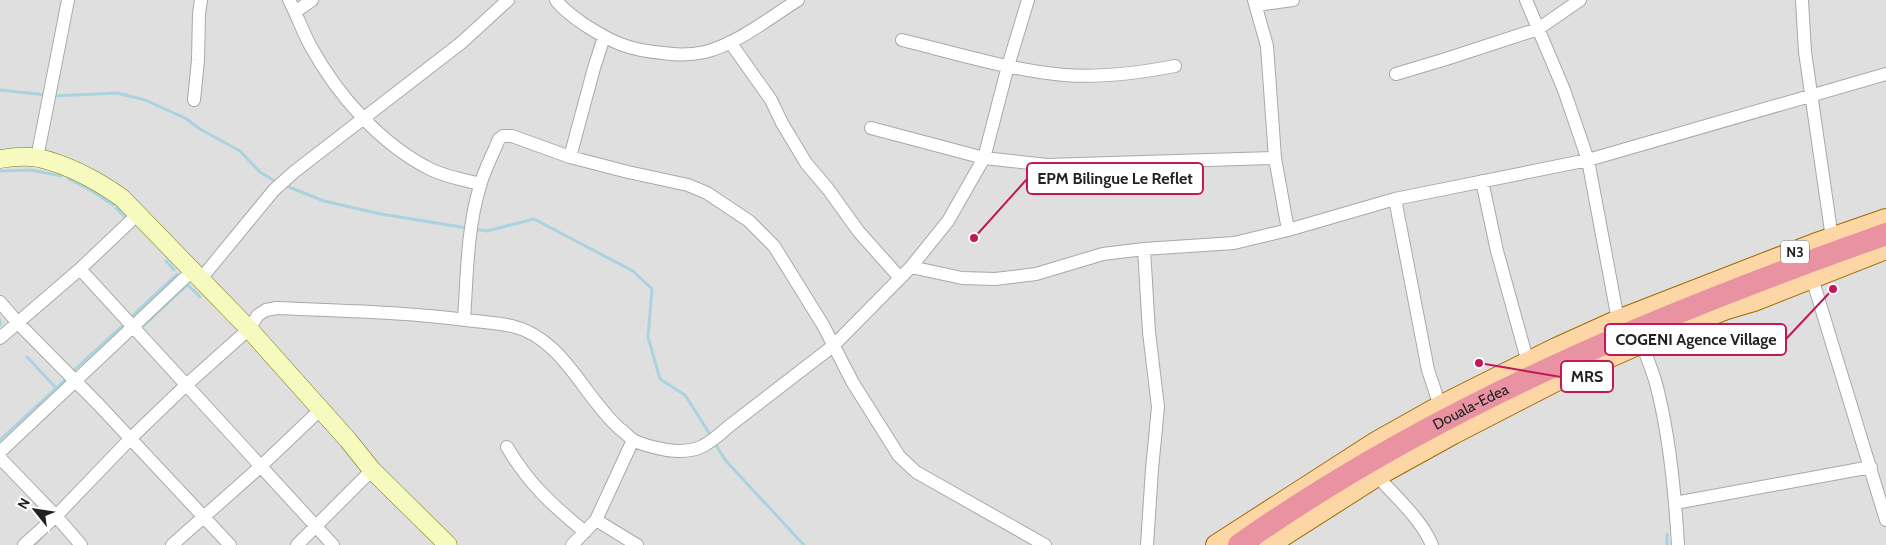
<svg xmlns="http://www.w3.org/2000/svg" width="1886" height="545" viewBox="0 0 1886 545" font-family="Cabin,sans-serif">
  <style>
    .residential { fill: #e0dfdf }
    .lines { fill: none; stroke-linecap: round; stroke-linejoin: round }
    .stream { stroke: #aad3df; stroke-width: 3 }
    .street-casing { stroke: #a9a9a9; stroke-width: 14 }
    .secondary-casing { stroke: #707d05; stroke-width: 19 }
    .primary-casing { stroke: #a06b00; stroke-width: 22 }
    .highway-casing { stroke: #dc2a67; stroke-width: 24 }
    .street { stroke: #fff; stroke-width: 12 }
    .secondary { stroke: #f7fabf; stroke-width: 18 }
    .primary { stroke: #fcd6a4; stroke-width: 20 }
    .highway { stroke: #e892a2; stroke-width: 22 }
    .labels { text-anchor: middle; stroke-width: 5; stroke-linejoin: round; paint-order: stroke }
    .shield { fill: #fff; stroke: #646464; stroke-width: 1 }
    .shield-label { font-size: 14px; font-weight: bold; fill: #222 }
    .street-label { font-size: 15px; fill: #222; stroke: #fff }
    .leader { fill: none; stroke: #c2185b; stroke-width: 2 }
    .callout-dot { fill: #c2185b; stroke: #fff; stroke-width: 2 }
    .callout { fill: #fff; stroke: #c2185b; stroke-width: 2 }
    .callout-label { font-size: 16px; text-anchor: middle; font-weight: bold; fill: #222 }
  </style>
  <rect width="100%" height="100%" fill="#f2efe9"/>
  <path class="residential" d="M0,0H1886V545H0Z"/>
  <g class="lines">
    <path class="stream" d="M0,90L47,95
      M53,96L117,93L145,100L185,118L200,129L240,151L260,172L278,183
      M0,171L31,170L61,176
      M69,179L92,191L113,205
      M284,185L324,201L381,214L467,228
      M116,208L126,218
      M473,229L487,231L534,219L633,271L652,289L648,337L660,379L685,395L711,436
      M166,261L174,270
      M188,285L200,297
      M130,318L177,274
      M0,320V325
      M140,329L187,285
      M27,357L56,388
      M73,371L122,326
      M0,440L66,379
      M714,442L726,461L804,545
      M1667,534V545
      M34,545L42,537"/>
    <defs>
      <path id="street" d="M289,0C297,15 302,30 310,45C337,95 381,145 432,170C447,177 465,180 480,184
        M556,0C563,10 575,18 585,25C613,43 629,50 663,53C676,55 691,55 705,52C739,43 769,18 798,0
        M1254,0L1267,46L1275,158L1288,230
        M1526,0L1564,90L1588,160L1618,320
        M1802,0L1805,52L1832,238
        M1256,5L1293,0
        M295,12L312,0
        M902,40C955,53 1010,70 1064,75C1101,78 1139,73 1175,66
        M730,42L771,100L782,123L806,163L828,189L859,232L900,278
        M1396,74L1446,59L1538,29L1580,0
        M194,100L198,60L199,14L201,0
        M871,128L984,158L1047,165L1275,158
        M570,157L594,68L604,37
        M37,158L68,0
        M1482,181L1497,251L1528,363
        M1395,199L1428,370L1440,406
        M1144,249L1149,332L1158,407L1152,469L1147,545
        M911,267L962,278L995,279L1036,274L1103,254L1144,249L1234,243L1288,230L1395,199L1588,160L1886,74
        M80,269L333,545
        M1812,278L1886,520
        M200,280L274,190L294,172L461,43L508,0
        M0,302L17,322L99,405L230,545
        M464,320C467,276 467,228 480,186C484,170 493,154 499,139L503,136H512L570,157L628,172L688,185L707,193L749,221L774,246L823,325L853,383L899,456L916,472L1045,545
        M0,338L80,269L138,214
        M1642,343C1646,355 1651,368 1655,380C1669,430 1675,493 1678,545
        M507,447C529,484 552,505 585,532
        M0,452L192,271
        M0,458L56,516L81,545
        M1377,476C1396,497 1421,519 1432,545
        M1675,503L1871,467
        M596,520L637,545
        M24,545L56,516L131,438L185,386L249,329L258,315L266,310L277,308C340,311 404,312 466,320C481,322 497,323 512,326C563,338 583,396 620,429C625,432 629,438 635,441C645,446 656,448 667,450C696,454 707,446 728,427L833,346L911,267L948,221L984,158L1008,66L1028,0
        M172,545L260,467L321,409
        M297,545L372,470
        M572,545L596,520L633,440"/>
      <path id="secondary" d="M0,159C12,157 27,156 39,158C68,165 98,181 122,198L249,329L348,440L372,470L448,545"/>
      <path id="primary" d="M1216,545L1376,442L1440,406L1556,348L1618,320L1744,271L1814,244L1886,219
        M1269,545L1377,476L1453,434L1558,380L1669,331L1727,309L1754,301L1886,249"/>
      <g id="highway">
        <path id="s1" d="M1239,545C1436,406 1660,314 1886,234"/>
      </g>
    </defs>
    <use href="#street" class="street-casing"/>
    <use href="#secondary" class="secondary-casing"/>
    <use href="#primary" class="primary-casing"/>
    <use href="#highway" class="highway-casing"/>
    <use href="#street" class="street"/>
    <use href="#secondary" class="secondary"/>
    <use href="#primary" class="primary"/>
    <use href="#highway" class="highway"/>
  </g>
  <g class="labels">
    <rect class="shield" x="1781" y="240.5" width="28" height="23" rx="4"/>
    <g class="shield-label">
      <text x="1795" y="257">N3</text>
    </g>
    <g class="street-label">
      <text dy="5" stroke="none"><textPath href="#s1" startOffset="270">Douala-Edea</textPath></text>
    </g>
  </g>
  <path class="leader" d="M974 238L1027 179M1833 289L1786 339M1479 363L1561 377"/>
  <g class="callout-dot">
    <circle cx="974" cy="238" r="5"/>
    <circle cx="1833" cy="289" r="5"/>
    <circle cx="1479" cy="363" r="5"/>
  </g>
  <g class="callout">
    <rect x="1027" y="163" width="176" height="31" rx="5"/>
    <rect x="1605" y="324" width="181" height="31" rx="5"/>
    <rect x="1561" y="361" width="52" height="31" rx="5"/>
  </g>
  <g class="callout-label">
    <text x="1115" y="184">EPM Bilingue Le Reflet</text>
    <text x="1696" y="345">COGENI Agence Village</text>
    <text x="1587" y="382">MRS</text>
  </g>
  <g transform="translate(35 510) rotate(300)" stroke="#ffffff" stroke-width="4" paint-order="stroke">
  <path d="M0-4L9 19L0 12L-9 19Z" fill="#222222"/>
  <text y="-8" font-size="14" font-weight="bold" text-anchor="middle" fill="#222222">N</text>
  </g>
</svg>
